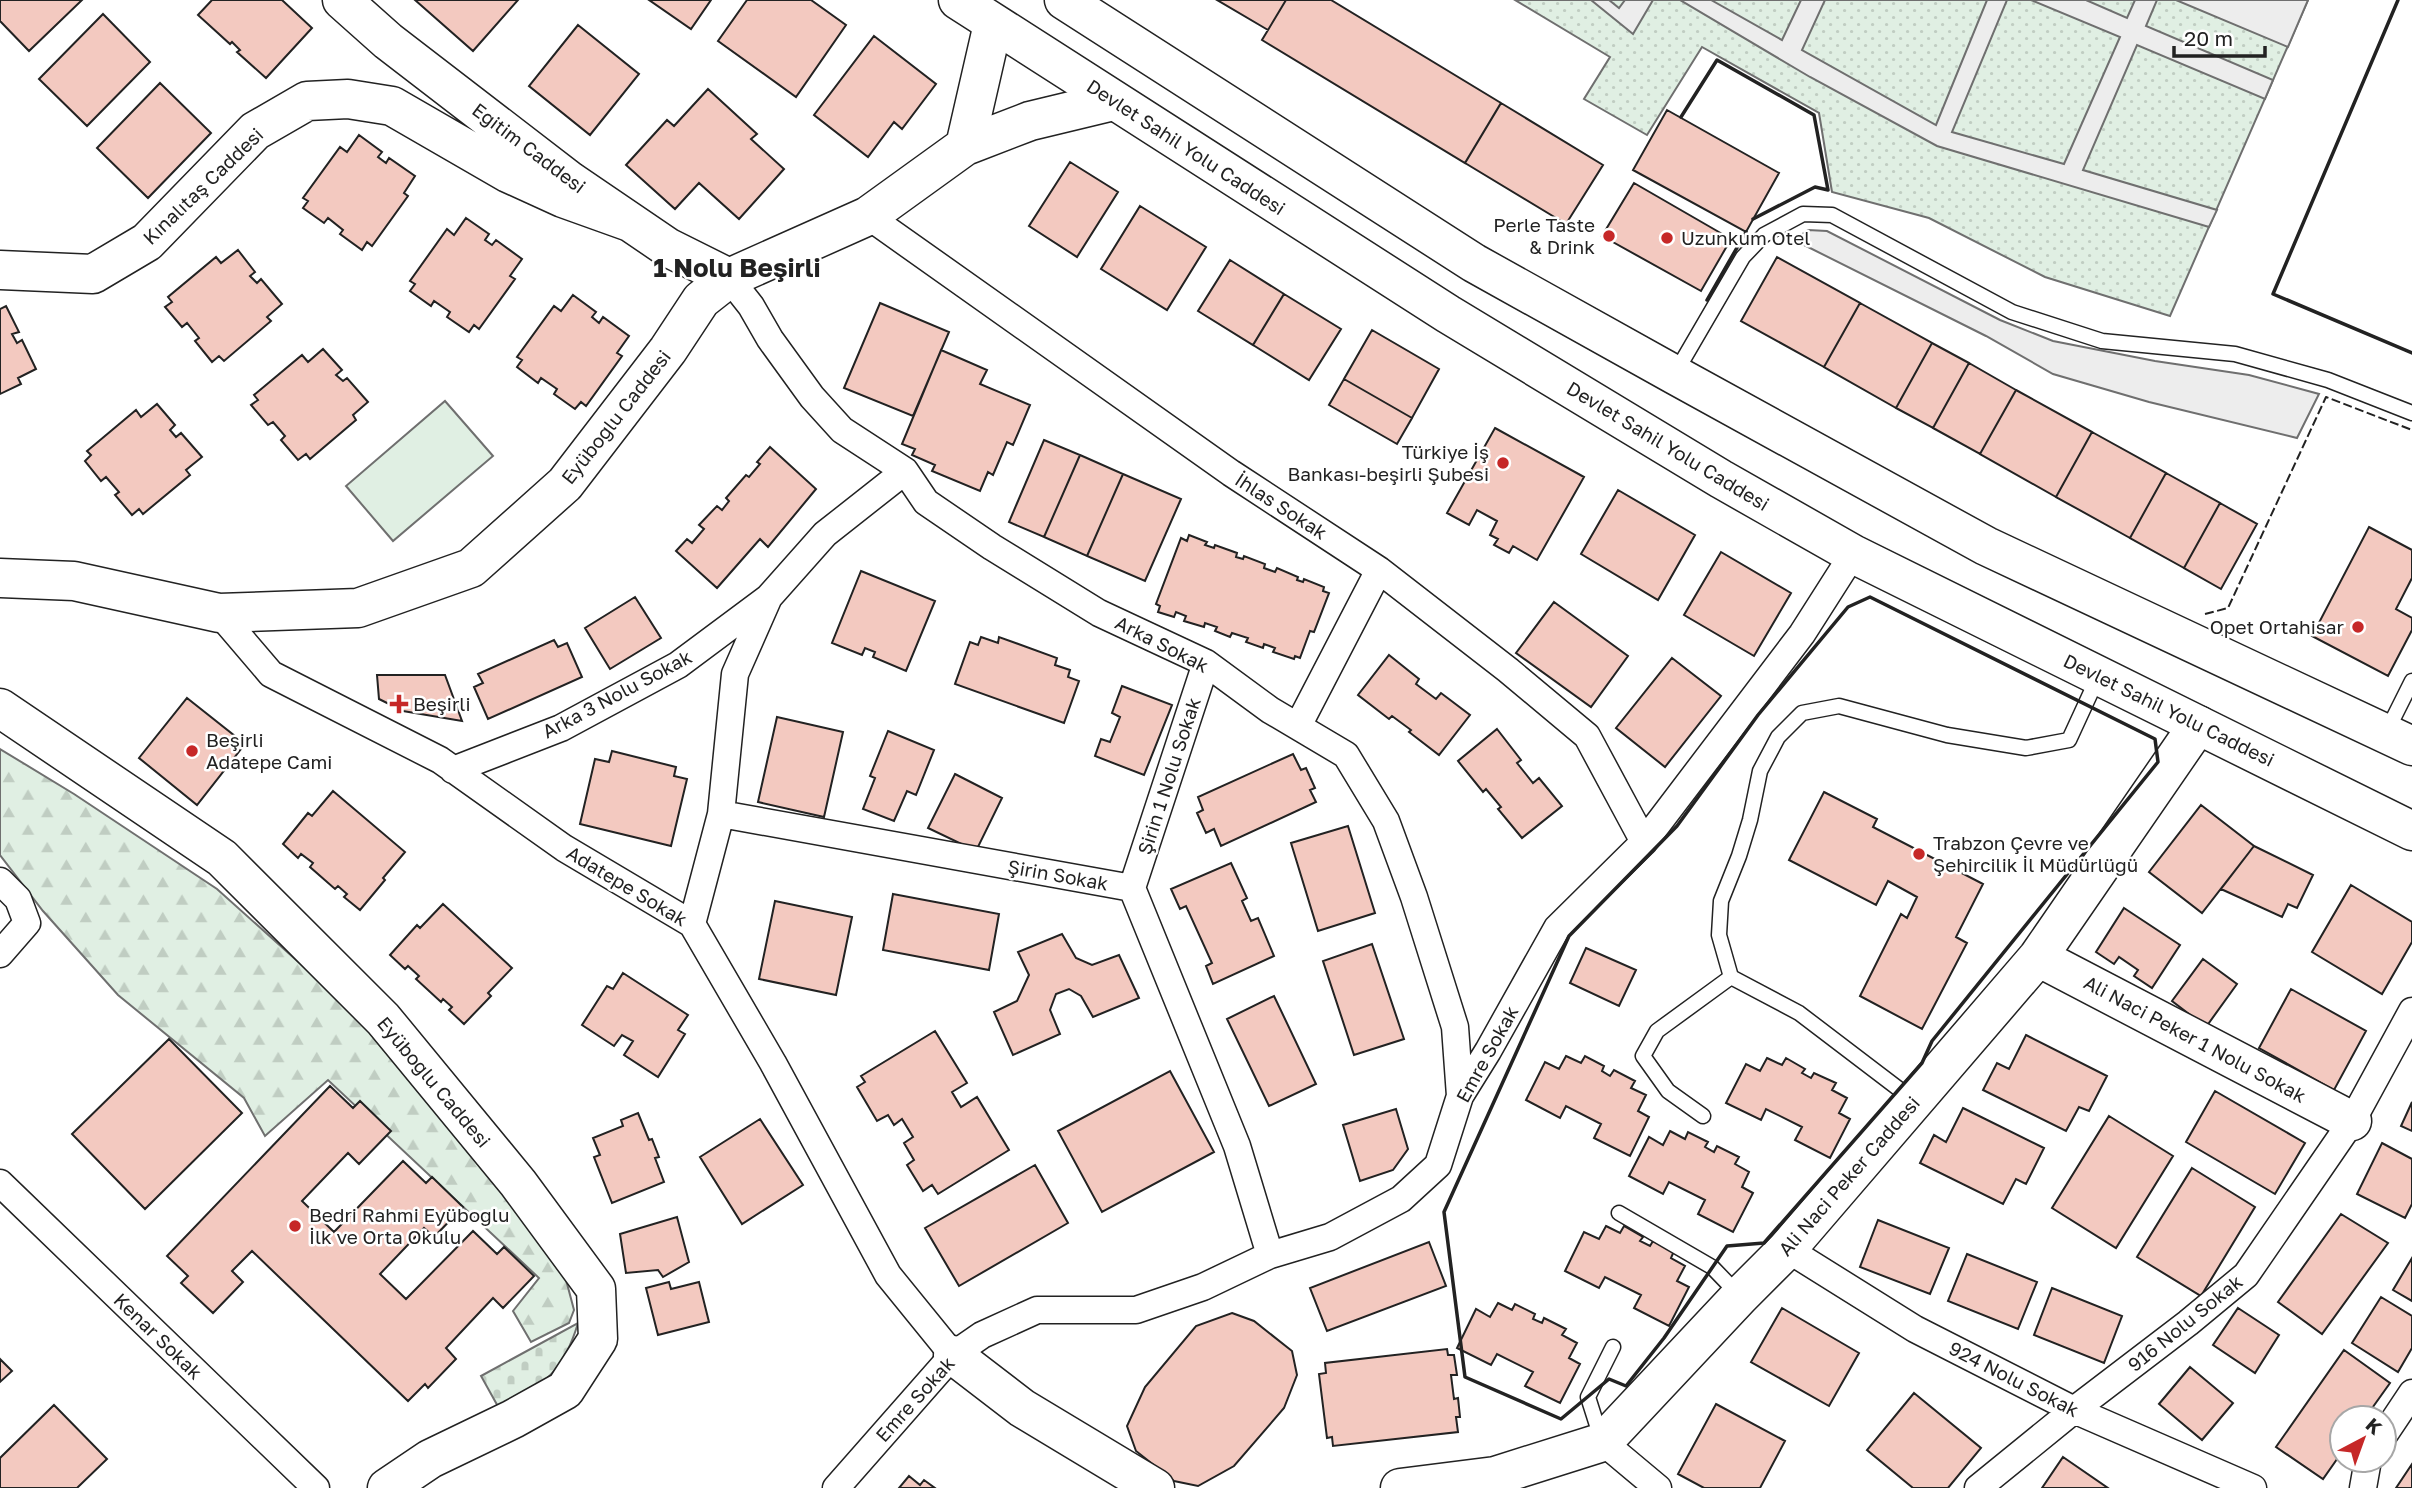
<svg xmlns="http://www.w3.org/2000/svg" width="2412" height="1488" viewBox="0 0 2412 1488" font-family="'Golos Text',sans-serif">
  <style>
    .forest { fill: url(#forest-firs); stroke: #6f6f6f; stroke-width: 2 }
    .cemetery { fill: url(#cemetery-stones); stroke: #6f6f6f; stroke-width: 2 }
    .park { fill: url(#park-dots); stroke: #6f6f6f; stroke-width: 2 }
    .pitch { fill: #e0efe3; stroke: #6f6f6f; stroke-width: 2 }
    .parking { fill: #ededed; stroke: #6f6f6f; stroke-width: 2 }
    .building { fill: #f3c9c0; stroke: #222; stroke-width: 2 }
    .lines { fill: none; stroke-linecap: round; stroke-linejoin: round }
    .lane-casing { stroke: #222; stroke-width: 17 }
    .street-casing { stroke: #222; stroke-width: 29 }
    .secondary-casing { stroke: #222; stroke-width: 41 }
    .primary-casing { stroke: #222; stroke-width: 41 }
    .lane { stroke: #fff; stroke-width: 14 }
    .street { stroke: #fff; stroke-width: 26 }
    .secondary { stroke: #fff; stroke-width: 38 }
    .primary { stroke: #fff; stroke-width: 38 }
    .fence { stroke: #222; stroke-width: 2; stroke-dasharray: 9 3.5; stroke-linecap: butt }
    .wall { stroke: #222; stroke-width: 3.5 }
    .poi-dot { fill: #c62828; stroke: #fff; stroke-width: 2.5 }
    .labels { text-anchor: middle; stroke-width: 5; stroke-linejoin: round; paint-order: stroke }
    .street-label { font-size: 19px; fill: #222; stroke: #fff }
    .poi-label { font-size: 19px; fill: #222; stroke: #fff; text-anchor: start }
    .district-label { font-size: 26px; font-weight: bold; fill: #222; stroke: #fff }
  </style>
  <defs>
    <pattern id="forest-firs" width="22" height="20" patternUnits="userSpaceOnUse" patternTransform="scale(1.75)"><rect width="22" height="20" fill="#e0efe3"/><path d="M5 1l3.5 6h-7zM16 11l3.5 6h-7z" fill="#c0cdc2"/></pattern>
    <pattern id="cemetery-stones" width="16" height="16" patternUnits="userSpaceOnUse" patternTransform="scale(1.75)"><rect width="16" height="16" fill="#e0efe3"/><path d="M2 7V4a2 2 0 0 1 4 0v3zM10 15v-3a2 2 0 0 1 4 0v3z" fill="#c0cdc2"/></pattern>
    <pattern id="park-dots" width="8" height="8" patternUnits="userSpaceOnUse" patternTransform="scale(1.75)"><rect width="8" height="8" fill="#e0efe3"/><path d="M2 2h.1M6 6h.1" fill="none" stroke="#c0cdc2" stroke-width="1.8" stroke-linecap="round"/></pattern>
  </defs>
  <rect width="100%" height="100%" fill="#fff"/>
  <path class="forest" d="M0,749L74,794L217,889L382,1037L488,1171L565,1276L574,1310L569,1323L531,1342L513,1311L539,1278L328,1080L265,1136L244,1098L118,995L43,911L0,855Z"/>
  <path class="cemetery" d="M578,1323C563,1374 543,1384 500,1410L481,1376Z"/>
  <path class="park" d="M1515,0H2308L2170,316L2045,277L1929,218L1832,192L1819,113L1702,47L1647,135L1584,99L1610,57Z"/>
  <path class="pitch" d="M445,401L493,456L393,541L346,486Z"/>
  <path class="parking" d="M1591,0H1609L1619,8L1625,0H1653L1633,34Z
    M1680,0H1711L1782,40L1801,0H1825L1802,50L1936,125L1987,0H2007L1952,132L2064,164L2120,37L2031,0H2086L2127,18L2135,0H2157L2146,26L2273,80L2265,99L2137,45L2083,170L2217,210L2209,227L1937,146L1810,77Z
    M2176,0H2308L2288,47Z
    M1808,230L1827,231L2000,320L2053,341L2155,361L2249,375L2319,394L2297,438L2149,402L2053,374L1986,336L1794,240Z"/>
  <path class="building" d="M0,0H82L29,51L0,21Z
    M212,0H282L312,28L266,78L237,52L240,50L232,42L230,44L198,15Z
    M415,0H518L473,51Z
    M649,0H711L691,29Z
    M747,0H811L846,25L796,97L718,41Z
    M1217,0H1286L1268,30Z
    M1286,0H1331L1501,103L1465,163L1262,40Z
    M103,14L150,62L87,126L39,79Z
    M578,25L639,74L590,135L529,86Z
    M874,36L936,84L902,129L894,122L868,157L814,115Z
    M160,83L211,133L148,198L97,148Z
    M708,89L757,134L751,139L784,169L739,219L699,183L675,209L626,165L667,120L674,126Z
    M1501,103L1603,165L1566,224L1465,163Z
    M1667,110L1779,173L1746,232L1633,170Z
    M359,135L382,152L378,157L386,163L389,158L415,176L404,193L408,196L372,246L367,242L362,250L340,234L343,230L328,218L324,223L303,208L308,201L303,198L340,147L347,152Z
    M1070,162L1118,192L1077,257L1029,226Z
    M1634,183L1731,239L1701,291L1602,236Z
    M1140,206L1206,247L1167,310L1101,269Z
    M466,218L489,234L485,240L492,245L496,240L522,259L510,276L515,279L479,329L474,325L469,332L447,317L450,312L434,301L431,306L410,291L415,284L410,281L447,229L454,235Z
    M238,250L255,272L250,276L257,283L261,279L282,304L267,317L271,321L224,361L219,356L212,362L195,341L199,338L187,323L182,327L165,307L172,302L168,297L216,257L221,263Z
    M1777,257L1860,303L1824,367L1741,321Z
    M1230,260L1284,294L1253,345L1198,311Z
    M1284,294L1341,329L1309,380L1253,345Z
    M573,295L596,312L592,317L599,323L603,317L629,336L617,353L622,356L586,406L581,402L575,409L554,394L557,389L541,378L538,383L517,367L522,360L517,357L554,306L561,311Z
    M880,303L949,332L913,416L844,388Z
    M1860,303L1932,343L1896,408L1824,367Z
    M6,306L19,332L12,334L17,343L22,340L36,369L18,378L21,384L0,394V309Z
    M1372,330L1439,369L1412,418L1344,379Z
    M1932,343L1969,363L1933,428L1896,408Z
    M323,349L342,370L336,375L343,381L347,378L368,402L353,415L356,420L310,459L306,454L298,460L281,440L285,436L273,422L268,425L251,405L258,400L254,395L302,355L308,362Z
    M941,350L987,370L980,384L1030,405L1013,445L1007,442L993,475L988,472L980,491L932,471L935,465L912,455L915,449L902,444Z
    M1969,363L2016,390L1980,454L1933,428Z
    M1344,379L1412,418L1397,444L1329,405Z
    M2016,390L2092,432L2056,497L1980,454Z
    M157,404L175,425L170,430L176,437L181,433L202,457L186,470L190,475L143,514L139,509L132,515L115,495L119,492L106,477L101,481L85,461L91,455L87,451L136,410L141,417Z
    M1495,428L1584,477L1537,560L1513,546L1509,553L1494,545L1498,539L1490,535L1497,521L1477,510L1469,525L1447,513Z
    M2092,432L2166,473L2130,538L2056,497Z
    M1044,440L1080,455L1044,537L1009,522Z
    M770,447L816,489L768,547L760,539L717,588L676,551L687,539L692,543L704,529L699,525L717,506L722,510L729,501L726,498L746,475L749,477L760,464L757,462Z
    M1080,455L1123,474L1087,556L1044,537Z
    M2166,473L2220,503L2184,568L2130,538Z
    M1123,474L1181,499L1145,581L1087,556Z
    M1618,490L1695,535L1658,600L1581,554Z
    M2220,503L2257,524L2221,589L2184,568Z
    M2369,527L2412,550V578L2396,609L2412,618V630L2388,676L2312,636Z
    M1189,535L1207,542L1205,545L1214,548L1215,545L1237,553L1236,557L1243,559L1244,556L1265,564L1264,568L1275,572L1277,568L1298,577L1297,580L1303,582L1304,579L1324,587L1323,591L1329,593L1314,632L1310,631L1300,658L1295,656L1294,659L1273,652L1275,648L1264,644L1263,648L1246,642L1248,638L1232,633L1230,637L1215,631L1217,627L1205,623L1204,627L1184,621L1186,616L1176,612L1174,617L1158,612L1160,606L1156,604L1181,538L1187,541Z
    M1721,552L1791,593L1754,656L1684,615Z
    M861,571L935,601L906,671L873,657L875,652L865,648L862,655L832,643Z
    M635,597L661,638L610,669L585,628Z
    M1554,602L1628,656L1591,707L1516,653Z
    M981,637L998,643L999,637L1057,658L1055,665L1070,670L1068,677L1079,681L1064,723L955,684L970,642L978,645Z
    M554,640L558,647L567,643L582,677L488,719L474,687L483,683L478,674Z
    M1389,655L1419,679L1416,684L1436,699L1441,693L1470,715L1439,755L1409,732L1411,730L1392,716L1389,719L1358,695Z
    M1672,658L1721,696L1665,767L1616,728Z
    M377,675H445L462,721L403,711L379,699Z
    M1122,686L1172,705L1144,775L1095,756L1101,739L1110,742L1120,717L1112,713Z
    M187,698L245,744L197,805L139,758Z
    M777,717L843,732L824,817L758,802Z
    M1497,729L1521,760L1517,763L1533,783L1539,778L1562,806L1522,838L1498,809L1501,807L1486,789L1483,792L1458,761Z
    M888,731L934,750L916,795L907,791L894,821L863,809L875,778L870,776Z
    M612,751L676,767L674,776L687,779L671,846L580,824L595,759L609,762Z
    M1293,754L1301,770L1306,768L1315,788L1310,790L1316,802L1221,846L1214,829L1206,833L1197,813L1203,810L1198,797Z
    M955,774L1002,798L976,851L928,828Z
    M333,791L405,852L383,878L385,880L360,910L344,897L347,894L338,886L335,889L310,867L313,863L301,854L298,858L283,844L308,813L312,816Z
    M1824,792L1877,819L1873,827L1983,884L1956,937L1967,943L1922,1029L1860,996L1901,914L1907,918L1917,897L1888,881L1876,905L1789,860Z
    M2201,805L2254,846L2202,913L2149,872Z
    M1348,826L1375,913L1318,931L1291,843Z
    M2254,846L2313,875L2297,908L2288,904L2282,917L2221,889Z
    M1231,863L1247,898L1242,901L1251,921L1258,918L1274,956L1213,984L1206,966L1212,963L1186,906L1180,909L1171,889Z
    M2351,885L2412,922V942L2382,994L2312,952Z
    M893,894L999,914L989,970L883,950Z
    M775,901L852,917L836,995L759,979Z
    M443,904L512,968L488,993L491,996L464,1024L449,1010L452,1007L443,999L441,1002L416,979L419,976L408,966L405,969L390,955L417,925L420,928Z
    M2124,908L2180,945L2152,988L2134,976L2138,970L2119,957L2114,964L2096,952Z
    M1062,934L1076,958L1092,965L1119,955L1139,998L1093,1017L1081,996L1069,989L1056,994L1050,1010L1060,1034L1013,1055L994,1012L1017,1001L1029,975L1018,952Z
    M1372,944L1404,1039L1354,1055L1323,961Z
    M1586,948L1636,970L1619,1006L1570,983Z
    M2203,959L2237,984L2206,1027L2172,1001Z
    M623,973L688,1015L678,1030L685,1034L658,1077L624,1055L633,1041L622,1035L614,1046L582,1025L607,986L613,989Z
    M2291,989L2366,1031L2334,1090L2259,1048Z
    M1274,996L1316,1084L1269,1106L1227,1019Z
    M935,1031L967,1083L952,1092L961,1107L977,1097L1009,1150L938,1194L932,1185L923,1191L907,1165L914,1160L904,1143L913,1137L902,1119L894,1125L888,1115L877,1121L857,1087L865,1082L861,1076Z
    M2026,1035L2107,1076L2089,1111L2079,1107L2066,1131L1983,1090L1997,1063L2009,1069Z
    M169,1039L242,1113L145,1209L72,1134Z
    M1566,1056L1581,1063L1585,1056L1604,1066L1602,1071L1610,1076L1614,1070L1635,1081L1631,1088L1646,1095L1638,1111L1649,1117L1630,1156L1594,1138L1601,1124L1566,1106L1560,1118L1526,1100L1545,1062L1559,1069Z
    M1767,1058L1782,1065L1786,1058L1805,1069L1802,1073L1811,1078L1814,1073L1836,1083L1832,1090L1847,1098L1839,1113L1850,1119L1830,1158L1795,1140L1802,1127L1766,1109L1761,1120L1726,1103L1746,1064L1760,1071Z
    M1170,1071L1214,1152L1102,1212L1058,1131Z
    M330,1086L353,1108L360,1101L391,1131L359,1164L348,1153L302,1201L334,1232L403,1161L426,1183L432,1177L463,1207L434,1237L424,1228L380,1274L406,1299L473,1231L497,1254L504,1247L534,1276L503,1308L493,1298L446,1348L456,1359L428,1388L425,1384L408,1401L252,1251L232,1271L243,1282L213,1313L181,1283L188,1276L167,1256Z
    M2215,1091L2305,1143L2275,1194L2186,1142Z
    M2412,1102V1131L2401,1126Z
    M1963,1108L2044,1148L2026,1184L2016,1179L2003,1204L1920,1163L1934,1135L1946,1142Z
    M1396,1109L1408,1149L1393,1170L1360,1181L1343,1125Z
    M638,1113L649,1140L652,1139L659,1157L655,1158L664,1182L612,1203L594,1157L600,1155L593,1138L623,1126L621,1120Z
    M2109,1116L2173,1156L2116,1248L2052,1208Z
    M760,1119L803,1185L742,1224L700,1157Z
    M1670,1131L1685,1139L1688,1132L1708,1142L1705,1147L1714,1152L1717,1146L1739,1157L1735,1164L1749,1172L1742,1187L1753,1193L1733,1232L1698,1214L1705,1200L1669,1182L1663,1194L1629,1176L1649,1137L1663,1145Z
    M2382,1143L2412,1159V1204L2405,1218L2357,1194Z
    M1035,1165L1068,1223L959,1286L925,1228Z
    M2192,1168L2255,1207L2201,1296L2137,1257Z
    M2341,1214L2388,1243L2322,1334L2278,1302Z
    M677,1217L689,1262L663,1277L658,1270L626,1273L620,1234Z
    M1878,1220L1949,1248L1930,1294L1860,1267Z
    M1606,1226L1620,1233L1624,1226L1643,1237L1640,1241L1650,1246L1653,1241L1674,1251L1671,1258L1685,1266L1677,1281L1689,1287L1669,1326L1634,1308L1641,1295L1605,1277L1599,1288L1565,1271L1584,1232L1599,1239Z
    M1429,1242L1446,1286L1327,1331L1310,1288Z
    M1967,1254L2037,1282L2018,1329L1948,1301Z
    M2412,1258V1301L2393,1290Z
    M669,1282L671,1289L699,1282L709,1322L658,1335L646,1288Z
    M2052,1288L2122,1316L2104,1363L2034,1335Z
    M2381,1297L2412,1316V1348L2398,1372L2352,1343Z
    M1498,1303L1512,1310L1515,1304L1535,1314L1533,1319L1542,1323L1544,1318L1566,1329L1562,1335L1577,1343L1569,1358L1580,1364L1560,1403L1525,1386L1533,1372L1497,1354L1491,1365L1457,1348L1476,1309L1490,1317Z
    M1782,1308L1859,1353L1829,1406L1751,1362Z
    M2238,1308L2279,1335L2255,1373L2213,1345Z
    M1232,1313L1254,1321L1292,1351L1297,1375L1284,1408L1234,1466L1198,1486L1174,1481L1136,1451L1127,1426L1145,1387L1196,1326Z
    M1447,1349L1448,1355H1454L1457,1375H1451L1454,1399L1458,1398L1460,1417H1456L1458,1432L1333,1446L1332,1437L1327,1438L1319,1374L1326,1373L1325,1363Z
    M2344,1350L2390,1383L2365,1418H2342V1452L2323,1479L2276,1447Z
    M0,1359L12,1371L0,1382Z
    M2190,1367L2233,1403L2202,1440L2159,1404Z
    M1914,1393L1981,1448L1948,1488H1913L1867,1450Z
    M1716,1404L1785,1441L1760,1488H1704L1678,1474Z
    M54,1405L107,1459L77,1488H0V1458Z
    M2063,1457L2108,1488H2042Z
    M2412,1464V1488H2396Z
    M909,1476L920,1485L924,1480L935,1488H899Z"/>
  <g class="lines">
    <defs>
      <path id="lane" d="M1676,372L1743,257L1764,235L1803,214L1832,215L2012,312L2102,341L2235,354L2328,380L2412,413
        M2386,733L2412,681
        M1912,1099L1799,1013L1731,977L1719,935L1721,901L1739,856L1750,820L1760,771L1778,737L1802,713L1839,706L1947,735L2026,748L2069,740L2098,677
        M1703,1116L1668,1091L1643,1056L1657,1031L1731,977
        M1619,1213L1712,1267L1739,1295
        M1601,1438L1588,1397L1613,1347"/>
      <path id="street" d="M868,216L1231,473L1379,570L1508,670L1587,736L1644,842
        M729,278L751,306L770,339L812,397L842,430L905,471L926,502L992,547L1099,613L1206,663L1270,710L1346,755L1386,821L1414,897L1455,1027L1460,1096
        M219,613L271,674L440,760L564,848L692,924L773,1063L888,1275L953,1355
        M1298,726L1379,570
        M453,770L561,728L678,665L768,598
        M721,814L1132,888L1237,1146L1270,1255
        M0,881L18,899L27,923L0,954
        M1132,888L1206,663
        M692,924L721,814L735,674L769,597L825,534L905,471
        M0,1183L316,1488
        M1787,1249L1915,1329L2074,1410L2253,1488
        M2384,1435L2412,1393
        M1603,1442L1658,1488
        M836,1488L953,1355L982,1335L1037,1310H1136L1203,1287L1270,1255L1330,1237L1401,1199L1438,1165L1460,1096L1488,1051L1557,928L1644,842L1802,634L1853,554
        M1978,1488L2074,1410L2188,1323L2246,1275L2352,1121L2412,1011
        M2363,1488L2368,1460"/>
      <path id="secondary" d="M342,0L388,41L570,181L667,247L729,278
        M965,146L993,24
        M0,270L93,274L147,242L255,131L307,101L348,99L392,106L508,173L563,198L630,222
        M0,578L74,581L219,613L358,608L471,568L565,484L668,350L701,300L729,278L868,216L965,146L1030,121L1113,101
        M0,708L222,858L383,1019L518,1183L596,1289L598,1339L565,1390L513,1419L430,1459L387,1488
        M2038,957L2352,1121
        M953,1355L1022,1408L1155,1488
        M1400,1488L1495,1476L1603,1442L1740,1296L1787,1249L2038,957L2198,725"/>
      <path id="primary" d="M958,0L1448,314L1721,479L1853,554L2412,831
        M1064,0L1474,263L1675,375L1986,546L2412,746"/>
    </defs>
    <use href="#lane" class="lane-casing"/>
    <use href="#street" class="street-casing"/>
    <use href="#secondary" class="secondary-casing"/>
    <use href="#primary" class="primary-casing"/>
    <use href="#lane" class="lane"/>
    <use href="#street" class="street"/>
    <use href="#secondary" class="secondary"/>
    <use href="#primary" class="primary"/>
    <path class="fence" d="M2205,614L2228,608L2326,397L2412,430"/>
    <path class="wall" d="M2398,0L2273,294L2412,353
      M1681,117L1717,60L1814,115L1828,190L1815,187L1753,219
      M1707,300L1746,232
      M1870,597L2155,739L2158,762L1932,1041L1922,1063L1764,1243L1727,1246L1664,1338L1626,1386L1609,1379L1561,1419L1465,1377L1444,1212L1569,936L1677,826L1758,715L1848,607Z"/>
  </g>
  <g class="poi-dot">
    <circle cx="1609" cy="236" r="7"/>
    <circle cx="1667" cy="238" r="7"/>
    <circle cx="1503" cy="463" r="7"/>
    <circle cx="2358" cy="627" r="7"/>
    <path d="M395.5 693.5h7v7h7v7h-7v7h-7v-7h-7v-7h7z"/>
    <circle cx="192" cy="751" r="7"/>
    <circle cx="1919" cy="854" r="7"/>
    <circle cx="295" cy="1226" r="7"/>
  </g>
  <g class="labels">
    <g class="street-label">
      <text transform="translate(1186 147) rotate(33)" y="7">Devlet Sahil Yolu Caddesi</text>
      <text transform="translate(529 148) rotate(37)" y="7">Eğitim Caddesi</text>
      <text transform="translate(203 186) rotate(-44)" y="7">Kınalıtaş Caddesi</text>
      <text transform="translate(616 417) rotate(-52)" y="7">Eyüboğlu Caddesi</text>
      <text transform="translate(1668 446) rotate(31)" y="7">Devlet Sahil Yolu Caddesi</text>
      <text transform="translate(1281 506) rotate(33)" y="7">İhlas Sokak</text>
      <text transform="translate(1162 644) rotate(27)" y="7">Arka Sokak</text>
      <text transform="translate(617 694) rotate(-28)" y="7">Arka 3 Nolu Sokak</text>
      <text transform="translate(2169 710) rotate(26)" y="7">Devlet Sahil Yolu Caddesi</text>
      <text transform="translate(1169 776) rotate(-72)" y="7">Şirin 1 Nolu Sokak</text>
      <text transform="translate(1058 875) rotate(10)" y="7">Şirin Sokak</text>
      <text transform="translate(627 886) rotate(31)" y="7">Adatepe Sokak</text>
      <text transform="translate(2195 1039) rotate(28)" y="7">Ali Naci Peker 1 Nolu Sokak</text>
      <text transform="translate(1487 1054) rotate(-61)" y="7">Emre Sokak</text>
      <text transform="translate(434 1082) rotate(50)" y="7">Eyüboğlu Caddesi</text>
      <text transform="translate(1849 1176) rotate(-49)" y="7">Ali Naci Peker Caddesi</text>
      <text transform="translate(2185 1323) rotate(-39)" y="7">916 Nolu Sokak</text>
      <text transform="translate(158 1336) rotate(44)" y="7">Kenar Sokak</text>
      <text transform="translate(2014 1379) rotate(27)" y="7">924 Nolu Sokak</text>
      <text transform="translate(915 1399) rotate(-48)" y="7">Emre Sokak</text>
    </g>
    <g class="poi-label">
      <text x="1595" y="232" text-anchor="end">Perle Taste<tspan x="1595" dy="22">&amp; Drink</tspan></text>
      <text x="1681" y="245">Uzunkum Otel</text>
      <text x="1489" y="459" text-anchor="end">Türkiye İş<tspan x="1489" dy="22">Bankası-beşirli Şubesi</tspan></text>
      <text x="2344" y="634" text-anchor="end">Opet Ortahisar</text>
      <text x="413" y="711">Beşirli</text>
      <text x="206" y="747">Beşirli<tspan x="206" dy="22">Adatepe Cami</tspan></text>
      <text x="1933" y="850">Trabzon Çevre ve<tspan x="1933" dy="22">Şehircilik İl Müdürlüğü</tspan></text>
      <text x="309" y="1222">Bedri Rahmi Eyüboğlu<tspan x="309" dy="22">İlk ve Orta Okulu</tspan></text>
    </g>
    <g class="district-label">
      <text x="737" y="277">1 Nolu Beşirli</text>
    </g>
  </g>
  <g transform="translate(2363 1439) rotate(41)"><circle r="33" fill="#ffffff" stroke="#a7a7a7" stroke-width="2"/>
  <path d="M0-5L12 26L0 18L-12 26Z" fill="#c62828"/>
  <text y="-10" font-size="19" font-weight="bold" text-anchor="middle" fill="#222222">K</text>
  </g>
  <path d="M2174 46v10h91v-10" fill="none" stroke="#222222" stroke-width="3.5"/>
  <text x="2184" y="46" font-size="21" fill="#222222" stroke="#ffffff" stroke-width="5" paint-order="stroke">20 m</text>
</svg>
